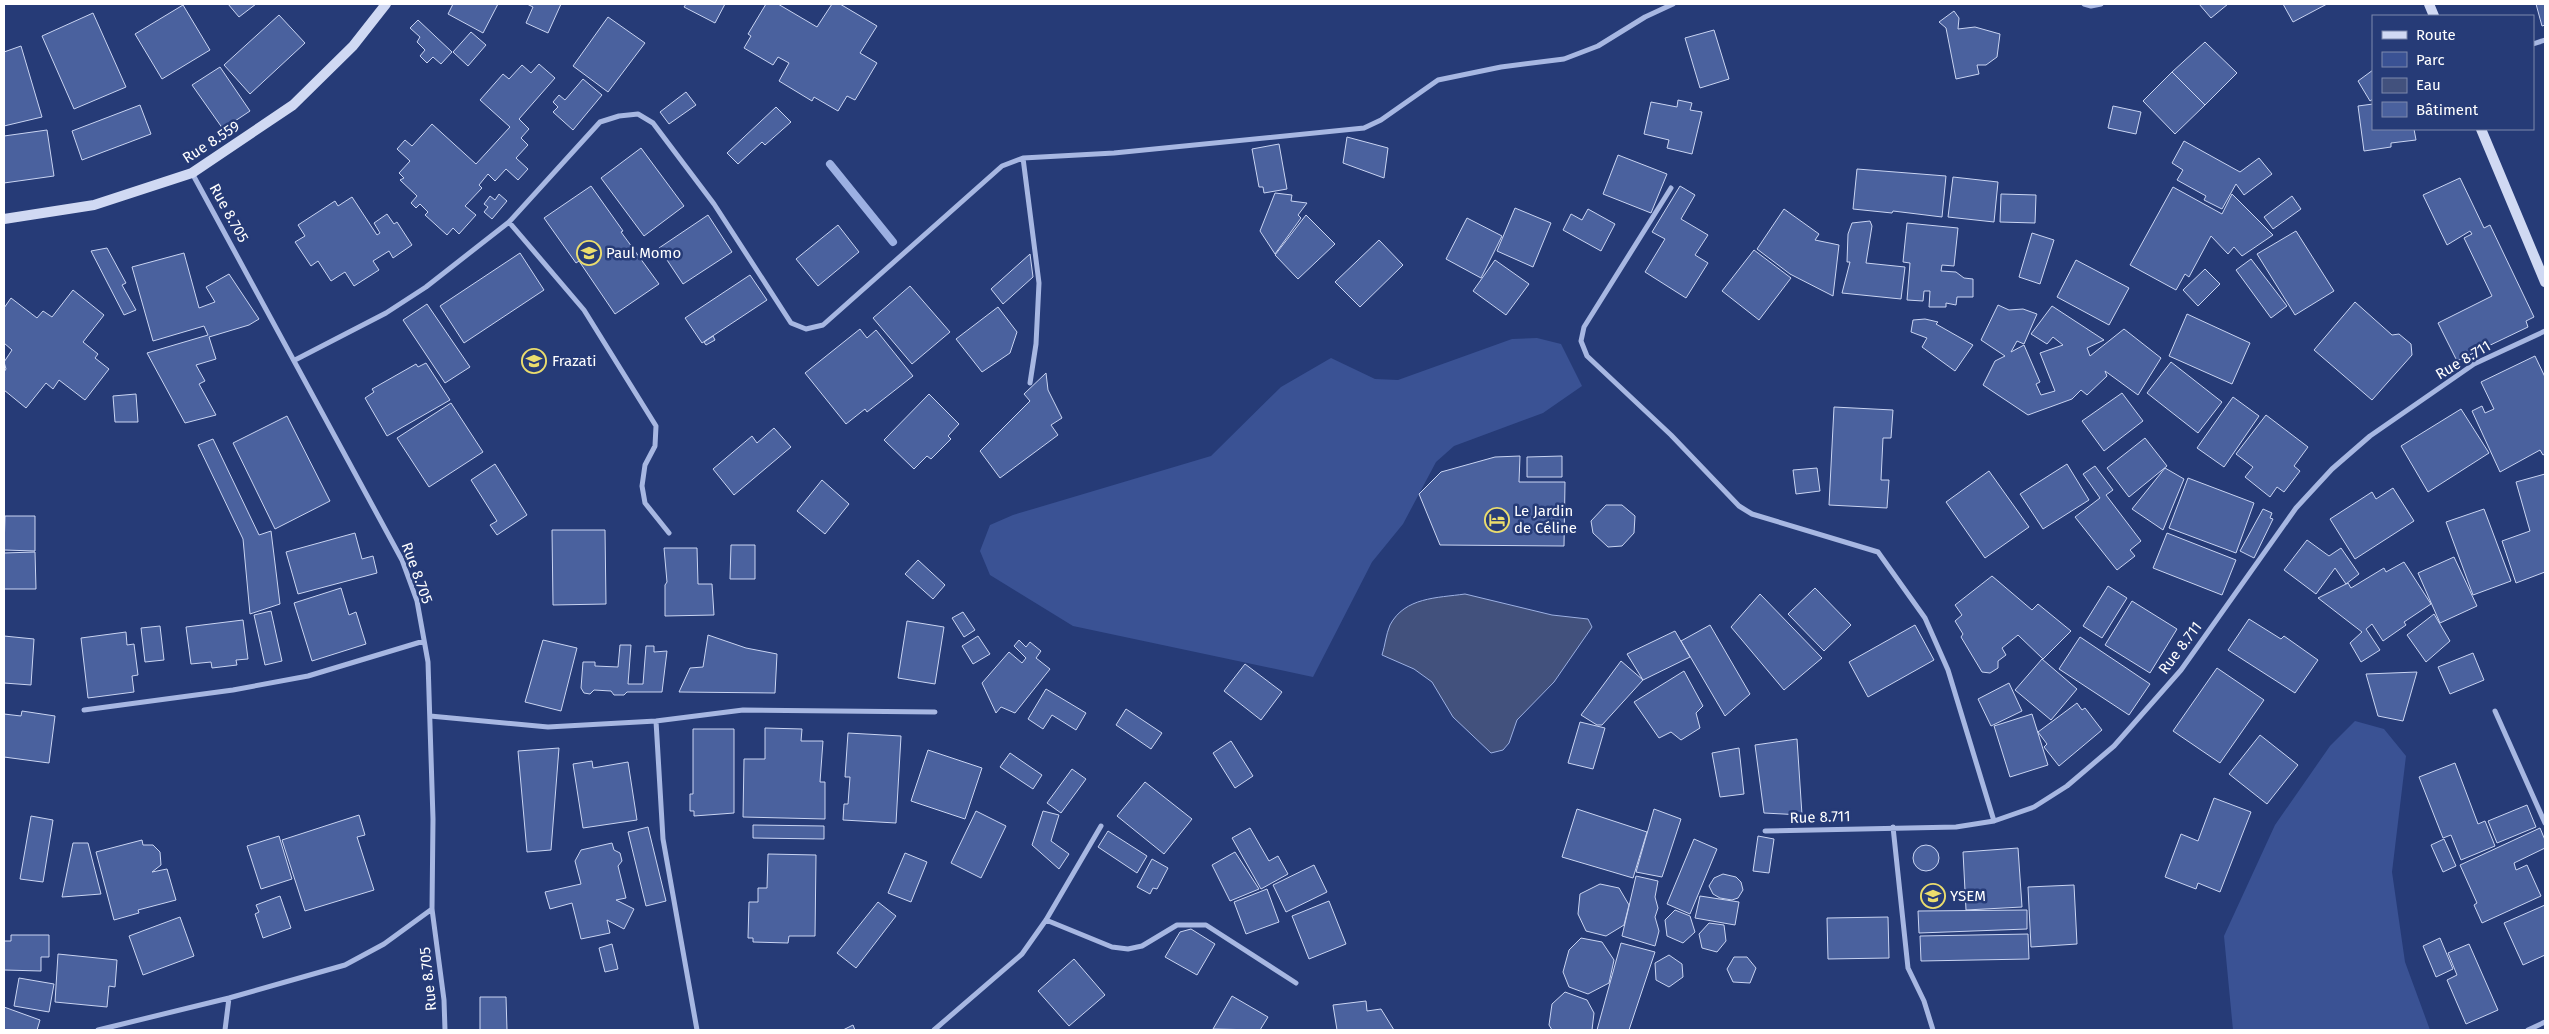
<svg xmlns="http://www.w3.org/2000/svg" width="2549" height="1034" viewBox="0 0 2549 1034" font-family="'Fira Sans',sans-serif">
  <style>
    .green { fill: #3a5294 }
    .water { fill: #42517d; stroke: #9cb0e3 }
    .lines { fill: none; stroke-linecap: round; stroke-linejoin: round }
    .stream { stroke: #9cb0e3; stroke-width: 8 }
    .building { fill: #4a619e; stroke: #c9d4f2 }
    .minor { stroke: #a7b7e2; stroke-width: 5 }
    .secondary { stroke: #d0d9f3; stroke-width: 10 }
    .labels { text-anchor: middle; stroke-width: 5; stroke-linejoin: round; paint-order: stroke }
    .street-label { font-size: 15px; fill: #fff; stroke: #263b77 }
    .poi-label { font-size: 15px; fill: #fff; stroke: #263b77; text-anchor: start }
  </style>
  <rect width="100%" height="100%" fill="#263b77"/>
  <path class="green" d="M1537,338L1561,344L1582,386L1543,413L1454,446L1436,462L1403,524L1372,562L1313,677L1073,626L990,575L980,551L990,525L1013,515L1211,456L1281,387L1331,358L1375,379L1398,380L1512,339Z
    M2355,721L2384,729L2406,756L2392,872L2405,962L2430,1030H2233L2224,936L2275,825L2330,746Z"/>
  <path class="water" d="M1465,594L1552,615L1588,619L1592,627L1554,682L1517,720L1509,743L1503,750L1491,753L1453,717L1432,682L1414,669L1382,655C1385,646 1386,634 1390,625C1405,597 1437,598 1465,594Z"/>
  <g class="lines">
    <path class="stream" d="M830,164L893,242"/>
  </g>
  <path class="building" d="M228,4H256L239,17Z
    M453,4H498L483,33L448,14Z
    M527,4H561L548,33L526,23L533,7Z
    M686,4H725L715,23L684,7Z
    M766,4H778L817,27L832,4H840L877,26L860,53L877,63L855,100L847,96L838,111L814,97L812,101L779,81L789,63L778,57L773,65L744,48L751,36L748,34Z
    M2199,4H2228L2211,18Z
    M2283,4H2327L2293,22Z
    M2536,4H2545V25L2542,26Z
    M183,5L210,50L162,79L135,34Z
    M1954,11L1959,18L1958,29L1975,27L2000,34L1997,57L1986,65H1977L1979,74L1956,79L1946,28L1939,22Z
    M93,13L126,87L74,109L42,36Z
    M279,15L305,43L250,94L224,65Z
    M608,17L645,43L608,92L573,66Z
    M418,20L452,52L441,64L433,57L427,63L420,56L425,50L417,42L420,37L410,28Z
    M1714,30L1729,79L1700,88L1685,38Z
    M471,32L486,45L468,66L453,52Z
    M2205,42L2237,73L2205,105L2172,72Z
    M21,46L42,117L4,126V52Z
    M539,64L555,78L519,119L529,129L521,138L528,145L516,158L528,169L518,180L506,169L495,181L488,174L479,185L482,188L465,206L476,215L459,234L453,228L447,235L425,215L428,212L420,204L416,208L411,203L417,196L400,180L404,178L399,173L410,161L397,149L405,140L412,146L432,124L476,164L510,127L480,100L503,74L509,79L522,65L531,73Z
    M220,67L250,111L223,129L192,85Z
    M2373,70V99L2370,101L2358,81Z
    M2172,72L2205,105L2175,134L2143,101Z
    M583,79L602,95L573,130L553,112L558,107L553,102L559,95L565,100Z
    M686,92L696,105L669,124L660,112Z
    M1678,100L1692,103L1690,110L1702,112L1692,154L1667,148L1669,140L1644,134L1651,102L1677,107Z
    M2373,104V129H2414L2416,140L2391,143V147L2364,151L2358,106Z
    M140,105L151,134L82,160L72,131Z
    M2113,106L2141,112L2136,134L2108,128Z
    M776,107L791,122L765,145L762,142L738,164L727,153Z
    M47,130L54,176L4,183V136Z
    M1347,137L1388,148L1384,178L1343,163Z
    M2184,141L2240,172L2259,158L2272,174L2244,195L2236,184L2222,209L2204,200L2206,196L2177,180L2183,170L2172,163Z
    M1279,144L1287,189L1264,193L1263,187H1259L1252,149Z
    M641,148L684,206L644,236L601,178Z
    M1618,155L1667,174L1651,213L1603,194Z
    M1857,169L1946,176L1942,217L1893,211L1892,213L1853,209Z
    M1953,177L1998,182L1994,222L1948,217Z
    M2460,178L2484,228L2490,225L2534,317L2526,321L2528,327L2457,361L2438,323L2492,296L2464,238L2472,234L2470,231L2447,245L2423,195Z
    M591,186L623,231L621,232L659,284L615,314L579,261L576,263L544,218Z
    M1680,186L1695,195L1681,219L1708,235L1695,255L1708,263L1686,298L1645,272L1665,239L1652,232Z
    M2173,187L2222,214L2232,194L2273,235L2242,256L2234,247L2228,254L2211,236L2189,277L2185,274L2176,290L2130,265Z
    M1275,193L1292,195L1291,201L1307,203L1298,215L1301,218L1275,254L1260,231Z
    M499,194L507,201L492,219L484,212L488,207L484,204L490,196L495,200Z
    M2001,194L2036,195L2035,223L2000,222Z
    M2292,196L2301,209L2273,229L2264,217Z
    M352,197L377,235L380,233L374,223L387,214L394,224L397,222L412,245L393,258L389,251L373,261L379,270L354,286L345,272L331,281L318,261L311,266L295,242L305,236L298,225L335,201L338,206Z
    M1515,208L1551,223L1533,267L1497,251Z
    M1588,209L1615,224L1601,251L1563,230L1571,214L1582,220Z
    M1784,209L1819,234L1815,240L1839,245L1833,296L1790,274L1757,249Z
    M708,215L732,252L683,284L659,248Z
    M1306,215L1335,244L1298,279L1275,255Z
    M1467,218L1502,236L1481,278L1446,259Z
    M1870,221L1872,226L1866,263L1905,267L1901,299L1842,293L1850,262H1847L1848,234L1852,223Z
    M1907,223L1958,228L1954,266L1942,265L1941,271L1956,272L1964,278L1973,279V297H1957L1956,305L1946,303V307H1929L1930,291H1924L1923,301L1907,300L1910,263L1903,262Z
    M838,225L859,252L818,286L796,259Z
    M2296,231L2334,291L2295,315L2257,254Z
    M2032,233L2054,240L2040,284L2019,277Z
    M1379,240L1403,265L1360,307L1335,282Z
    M107,248L126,283L122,285L136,310L124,315L91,251Z
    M1754,250L1791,278L1759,320L1722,291Z
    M184,253L199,308L215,302L206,287L229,274L259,319L249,325L209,337L216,359L196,365L205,381L199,384L216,415L185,423L147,353L208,335L204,326L153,341L132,267Z
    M520,253L544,290L464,343L440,306Z
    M1030,254L1033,277L1003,304L991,289Z
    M2251,259L2287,306L2271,318L2236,270Z
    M1495,260L1529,284L1506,315L1473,291Z
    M2076,260L2129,288L2109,325L2057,297Z
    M2205,269L2220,284L2198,306L2183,290Z
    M750,275L767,300L702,343L685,318Z
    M910,286L950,332L912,364L873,318Z
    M73,290L104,315L83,342L98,354L95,358L109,369L85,400L59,380L53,389L46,383L26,408L4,390V372L6,369L4,362L12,350L4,343V308L11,298L37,318L43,311L52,317Z
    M2355,302L2392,335L2399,334L2411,344L2412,355L2372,400L2314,350Z
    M427,304L470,367L445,383L403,320Z
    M1998,305L2009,310L2023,309L2037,314L2024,344L2017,341L2011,352L2024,345L2040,382L2036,384L2041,395L2055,391L2040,353L2063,345L2053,337L2047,344L2031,334L2052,306L2104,340L2087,348L2090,356L2124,329L2161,358L2138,395L2105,371L2107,376L2087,395L2081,390L2072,399L2028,415L1983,385L1995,361L2005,356L1981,340Z
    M998,307L1017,332L1010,353L982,372L956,339Z
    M2187,314L2250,343L2232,384L2169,356Z
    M1925,319L1938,322L1936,324L1973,345L1955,371L1922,347L1927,338L1911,332L1913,320Z
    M860,329L867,338L876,330L913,376L867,412L865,409L846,424L805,373Z
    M713,336L715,340L706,345L704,342Z
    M2535,356L2545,377V454L2543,455L2540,450L2500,472L2472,411L2482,406L2485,413L2494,409L2481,382Z
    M2171,362L2222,402L2198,433L2147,393Z
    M426,363L450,400L387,436L365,398L374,392L372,389L416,364L418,367Z
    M1046,373L1048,390L1062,418L1051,425L1058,435L1000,478L980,451L1030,401L1024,394Z
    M2122,393L2143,421L2104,451L2082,421Z
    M136,394L138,422H115L113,396Z
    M929,394L959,424L948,436L951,439L931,459L927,456L914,469L884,440Z
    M2233,397L2259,416L2224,467L2197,448Z
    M451,403L483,452L429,487L397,438Z
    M1834,407L1893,410L1891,438H1883L1881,480H1889L1887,508L1829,505Z
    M2461,409L2489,453L2428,492L2401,446Z
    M2266,415L2308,447L2294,466L2300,471L2284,492L2277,487L2270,497L2245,477L2253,467L2236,454Z
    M287,416L330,501L275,529L233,443Z
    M774,428L791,447L734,495L713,469L752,436L757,443Z
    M2145,438L2167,466L2129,497L2107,468Z
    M213,439L259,535L271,531L280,604L250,614L243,539L198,445Z
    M1520,456L1519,482H1565L1564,546L1440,545L1419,494L1441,472L1495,457Z
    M1562,456V477H1527V457Z
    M495,464L527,515L497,535L490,525L497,521L471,480Z
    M2067,464L2089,500L2043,529L2020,494Z
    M2095,466L2113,490L2106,495L2141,541L2130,550L2135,556L2117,570L2075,517L2100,498L2083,474Z
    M1817,468L1820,491L1796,494L1793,470Z
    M2165,468L2184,479L2163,530L2132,509Z
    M1989,471L2029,527L1985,558L1946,502Z
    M2545,474V572L2516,583L2502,541L2530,531L2516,482Z
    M2188,478L2254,503L2236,553L2169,528Z
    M822,480L849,504L825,534L797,511Z
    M2393,488L2414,521L2355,559L2330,519L2372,492L2376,499Z
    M1606,505H1622L1635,516L1634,533L1622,546L1608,547L1593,533L1591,521Z
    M2263,509L2272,513L2270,518L2273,519L2254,558L2240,551Z
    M2484,509L2511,581L2473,595L2446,522Z
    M5,516H35V551L4,550Z
    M552,530H605L606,604L553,605Z
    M355,533L362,559L373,556L377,573L298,594L286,552Z
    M2167,533L2236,560L2222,595L2153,568Z
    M2307,540L2329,556L2341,548L2359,574L2346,584L2335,568L2316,594L2284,570Z
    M731,545H755V579H730Z
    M664,548H697L698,584H712L714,615L665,616V585L667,582Z
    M35,552L36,589H4V553Z
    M2454,557L2477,606L2440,623L2418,573Z
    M918,560L945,585L933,599L905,574Z
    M2404,562L2431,604L2404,622L2406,625L2383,641L2372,624L2366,629L2380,650L2361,662L2350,643L2362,632L2318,598L2348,583L2351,588L2384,568L2386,572Z
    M1992,576L2032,610L2038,604L2071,631L2043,659L2018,635L2002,648L2006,655L1998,661V668L1990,673L1982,672L1961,637L1963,634L1955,621L1962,615L1955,605Z
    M2108,586L2127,598L2102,638L2083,626Z
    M341,588L349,615L356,612L366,644L312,661L294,603Z
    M1815,588L1851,625L1824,651L1788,614Z
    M1760,594L1822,658L1784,690L1731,627Z
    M2132,601L2177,629L2150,673L2105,645Z
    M271,611L282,661L265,665L254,615Z
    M963,612L975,630L964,637L952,618Z
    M2434,614L2450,641L2426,662L2407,635Z
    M2249,619L2281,639L2284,636L2318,660L2295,693L2228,650Z
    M243,620L248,659L236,660L237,665L212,668L211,662L191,664L186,627Z
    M907,621L944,627L935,684L898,678Z
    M1710,625L1750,694L1725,716L1681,641Z
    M1915,625L1934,660L1868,697L1849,662Z
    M160,626L164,660L145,662L141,628Z
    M1675,631L1690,657L1643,680L1627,654Z
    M126,632L127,645L134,644L138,675L132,676L134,692L88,698L81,638Z
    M708,635L746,648L777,654L775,693L679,692L690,668L703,667Z
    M4,636L34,639L31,685L4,683Z
    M978,636L990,654L973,664L962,646Z
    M2080,637L2150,684L2129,715L2059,669Z
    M543,640L577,648L561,711L525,702Z
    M1019,640L1026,647L1030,642L1041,651L1036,658L1050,669L1015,713L1001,707L996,713L982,683L1009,652L1022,663L1026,658L1014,646Z
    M620,645H631L628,684H643L646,646H654V652L667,651L662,692H627L624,695H614L611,691L594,690L590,694L584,693L581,688L583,662H595V666L618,667Z
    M2473,653L2484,680L2450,694L2438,667Z
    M2042,659L2077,689L2051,720L2015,690Z
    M1621,661L1643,680L1602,725H1597L1581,715Z
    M1245,664L1282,692L1261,720L1224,691Z
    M2217,668L2264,700L2220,763L2173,731Z
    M1684,671L1703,706L1696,713L1700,728L1681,740L1671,732L1659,738L1634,702Z
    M2417,672L2403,721L2378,716L2366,674Z
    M2009,683L2022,711L1991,726L1978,699Z
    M1046,689L1086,713L1076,730L1052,715L1043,729L1028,719Z
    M2077,703L2082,710L2085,708L2102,730L2059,766L2044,747L2047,744L2038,732Z
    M1126,709L1162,733L1151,749L1116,725Z
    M22,711L55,716L49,763L4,757V714L21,716Z
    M2032,714L2048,765L2010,777L1994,726Z
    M1580,722L1605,728L1593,769L1568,763Z
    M765,728L802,729L801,741H823L820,782H825V819L743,817L744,759H765Z
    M693,729H734V813L694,816V811H690V794H693Z
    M848,733L901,736L896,823L843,820L844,804H848L850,777H845Z
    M2260,735L2298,765L2267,804L2229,774Z
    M1797,739L1802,815L1764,813L1755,745Z
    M1231,741L1253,776L1235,788L1213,753Z
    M559,748L551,850L527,852L518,751Z
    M1739,748L1744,794L1720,797L1712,753Z
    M928,750L982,768L965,819L911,801Z
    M1010,753L1042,775L1033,789L1000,767Z
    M592,761L593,768L628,762L637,820L583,828L573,764Z
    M2455,763L2478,824L2485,821L2495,846L2461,860L2451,835L2443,838L2419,777Z
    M1072,769L1086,779L1061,813L1047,803Z
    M1145,782L1192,819L1164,854L1117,816Z
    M2214,798L2251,812L2220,892L2198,883L2196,889L2165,877L2181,834L2198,841Z
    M2527,805L2536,827L2497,843L2488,821Z
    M1577,809L1647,832L1633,878L1562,857Z
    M1654,809L1681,819L1662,877L1636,872Z
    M976,811L1006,826L981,878L951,863Z
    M1043,811L1059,815L1051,841L1069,854L1059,869L1032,845Z
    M359,815L365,835L357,837L374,890L305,911L282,840Z
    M31,816L53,820L43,882L20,879Z
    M753,825L824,826V839L753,838Z
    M648,827L666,901L646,906L628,832Z
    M1250,828L1269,861L1278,856L1288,874L1261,889L1232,838Z
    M2540,828L2545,840V848L2514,863L2516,870L2527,865L2541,896L2482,923L2474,905L2477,903L2460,865Z
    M1108,831L1147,856L1137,873L1098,847Z
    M279,836L292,879L261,889L247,846Z
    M1758,836L1774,839L1769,873L1753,871Z
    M1694,839L1717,849L1690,914L1667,904Z
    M2444,839L2456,866L2443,872L2431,845Z
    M142,840L143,845H153L160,852L161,865L152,872L167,869L176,900L138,910L139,913L114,920L96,852Z
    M73,843H88L101,894L62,897Z
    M612,843L614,850L620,853L622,861L618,866L626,898L616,900L634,909L624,929L607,920L610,933L581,939L572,903L550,909L545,892L581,884L575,861L581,850Z
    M1913 858a13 13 0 1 1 26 0a13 13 0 1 1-26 0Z
    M2018,848L2022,907L1966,910L1963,852Z
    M1235,852L1259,889L1230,901L1212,865Z
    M905,853L927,862L911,902L888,893Z
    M768,854L816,855L815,936H789L788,943L753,942V938H748L749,902H758V888H767Z
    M1152,859L1168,868L1157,889L1153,888L1150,894L1137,887Z
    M1314,865L1327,892L1286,912L1273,885Z
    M1723,874L1736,877L1741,882L1743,890L1738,898L1732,900L1720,898L1713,894L1709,886L1714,878Z
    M1636,876L1658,881L1655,897L1658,908L1655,917L1659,931L1655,946L1622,936Z
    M1600,884L1619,888L1629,905L1624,925L1606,936L1586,931L1578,914L1580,894Z
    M2074,885L2077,944L2031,947L2028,887Z
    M1267,889L1279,922L1246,934L1234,902Z
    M280,896L291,928L263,938L255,914L259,912L256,905Z
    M1700,896L1739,902L1735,925L1695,918Z
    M1329,901L1346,944L1309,959L1292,916Z
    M878,902L896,916L856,968L837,953Z
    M2545,905V955L2523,965L2504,923Z
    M1675,910L1690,916L1695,932L1683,943L1667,936L1665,920Z
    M2027,910V929L1919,933L1918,911Z
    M180,917L194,956L143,975L129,936Z
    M1888,917L1889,958L1828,959L1827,918Z
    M1709,923L1724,925L1726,941L1717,952L1702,948L1699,934Z
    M1191,929L1215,944L1197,975L1165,957L1180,932Z
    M2028,934L2029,959L1921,961L1920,936Z
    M11,935H49V957H41V971L4,970V941H11Z
    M1581,938L1602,942L1614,960L1609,983L1588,994L1569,987L1563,972L1569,950Z
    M2440,938L2453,969L2436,977L2423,946Z
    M1621,943L1655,952L1629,1030H1597Z
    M612,944L618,969L605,972L599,948Z
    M2469,944L2498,1010L2466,1024L2447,980L2457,975L2448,953Z
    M58,954L117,960L115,987L109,986L107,1007L55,1002Z
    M1669,955L1682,964L1683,977L1669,987L1656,980L1655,963Z
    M1734,957H1747L1756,968L1750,983L1733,982L1727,969Z
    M1074,959L1105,995L1069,1026L1038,991Z
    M19,978L54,984L49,1012L14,1006Z
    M1565,992L1587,1000L1594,1013L1592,1030H1552L1549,1025L1552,1004Z
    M1232,996L1268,1017L1260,1030L1213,1029Z
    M480,997H506L507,1030H480Z
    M1366,1001L1367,1011L1381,1009L1394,1030H1337L1333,1005Z
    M4,1007L40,1020L37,1030H4Z
    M853,1025L855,1030H843Z"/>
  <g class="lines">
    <path class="minor" d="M2084,4L2091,6L2101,4
      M2533,44L2545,40
      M1023,158L1039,283L1036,344L1030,383
      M192,173L402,560L417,601L428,662L433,819L432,909L444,1000L445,1030
      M1671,188L1584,327L1581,341L1587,356L1671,435L1739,506L1752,514L1878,552L1925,618L1948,670L1994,821
      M509,222L584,310L656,426L655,446L645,465L642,486L645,503L669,533
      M295,360L386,313L426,287L509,222L600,122L619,116L638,114L653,123L714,204L791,323L806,329L823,325L1002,166L1023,158L1114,153L1364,128L1381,120L1438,80L1501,67L1564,59L1598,46L1645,17L1673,4
      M84,710L233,690L308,676L424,641
      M2495,711L2545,823
      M430,716L548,727L656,721L743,710L935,712
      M656,721L663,839L697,1030
      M1893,827L1908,968L1924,1001L1933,1030
      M1765,831L1956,827L1994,821L2034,807L2067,786L2114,746L2181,670L2296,508L2332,469L2370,436L2474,364L2545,331
      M1046,920L1112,947L1128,949L1142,946L1177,925H1206L1296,983
      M98,1030L229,998L345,965L384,944L432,909
      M225,1030L229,998
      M934,1030L1022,954L1046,920L1101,826
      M2528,1030L2545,1022"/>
    <path class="secondary" d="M2429,4L2434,16
      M2481,129L2545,282
      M4,219L94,205L192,173L293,105L353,46L386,4"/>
  </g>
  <defs>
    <symbol id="university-ring" viewBox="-11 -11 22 22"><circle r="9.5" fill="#263b77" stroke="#ebdd6d" stroke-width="1.5"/><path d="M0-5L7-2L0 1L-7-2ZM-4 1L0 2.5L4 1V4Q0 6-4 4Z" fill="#ebdd6d"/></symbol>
    <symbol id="hotel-ring" viewBox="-11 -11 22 22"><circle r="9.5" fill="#263b77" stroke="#ebdd6d" stroke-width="1.5"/><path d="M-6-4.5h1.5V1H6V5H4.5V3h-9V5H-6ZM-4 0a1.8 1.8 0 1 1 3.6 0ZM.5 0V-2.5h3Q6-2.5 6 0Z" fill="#ebdd6d"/></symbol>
  </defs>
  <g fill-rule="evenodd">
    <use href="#university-ring" x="575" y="239" width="28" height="28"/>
    <use href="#university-ring" x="520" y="347" width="28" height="28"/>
    <use href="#hotel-ring" x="1483" y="506" width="28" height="28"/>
    <use href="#university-ring" x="1919" y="882" width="28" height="28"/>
  </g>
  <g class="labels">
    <g class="street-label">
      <text transform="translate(211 142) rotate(-33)" y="5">Rue 8.559</text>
      <text transform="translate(229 213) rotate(61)" y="5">Rue 8.705</text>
      <text transform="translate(2463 360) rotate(-31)" y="5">Rue 8.711</text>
      <text transform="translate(417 573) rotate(70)" y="5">Rue 8.705</text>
      <text transform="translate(2180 648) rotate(-53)" y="5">Rue 8.711</text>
      <text transform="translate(1820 817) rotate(-2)" y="5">Rue 8.711</text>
      <text transform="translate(428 979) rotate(-96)" y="5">Rue 8.705</text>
    </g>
    <g class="poi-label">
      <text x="606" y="258">Paul Momo</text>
      <text x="552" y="366">Frazati</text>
      <text x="1514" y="516">Le Jardin<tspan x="1514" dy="17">de Céline</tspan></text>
      <text x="1950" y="901">YSEM</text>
    </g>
  </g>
  <rect width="2549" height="1034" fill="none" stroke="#ffffff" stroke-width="10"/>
  <rect x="2372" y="15" width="162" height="115" fill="#263b77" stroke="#7d89ad"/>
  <rect x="2382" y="31" width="25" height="8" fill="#d0d9f3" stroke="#7d89ad"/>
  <text x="2416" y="40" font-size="15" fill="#ffffff">Route</text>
  <rect x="2382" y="52" width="25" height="15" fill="#3a5294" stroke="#7d89ad"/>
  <text x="2416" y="65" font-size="15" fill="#ffffff">Parc</text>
  <rect x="2382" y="78" width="25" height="15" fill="#42517d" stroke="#7d89ad"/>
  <text x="2416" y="90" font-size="15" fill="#ffffff">Eau</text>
  <rect x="2382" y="102" width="25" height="15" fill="#4a619e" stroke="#7d89ad"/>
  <text x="2416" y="115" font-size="15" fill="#ffffff">Bâtiment</text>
</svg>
